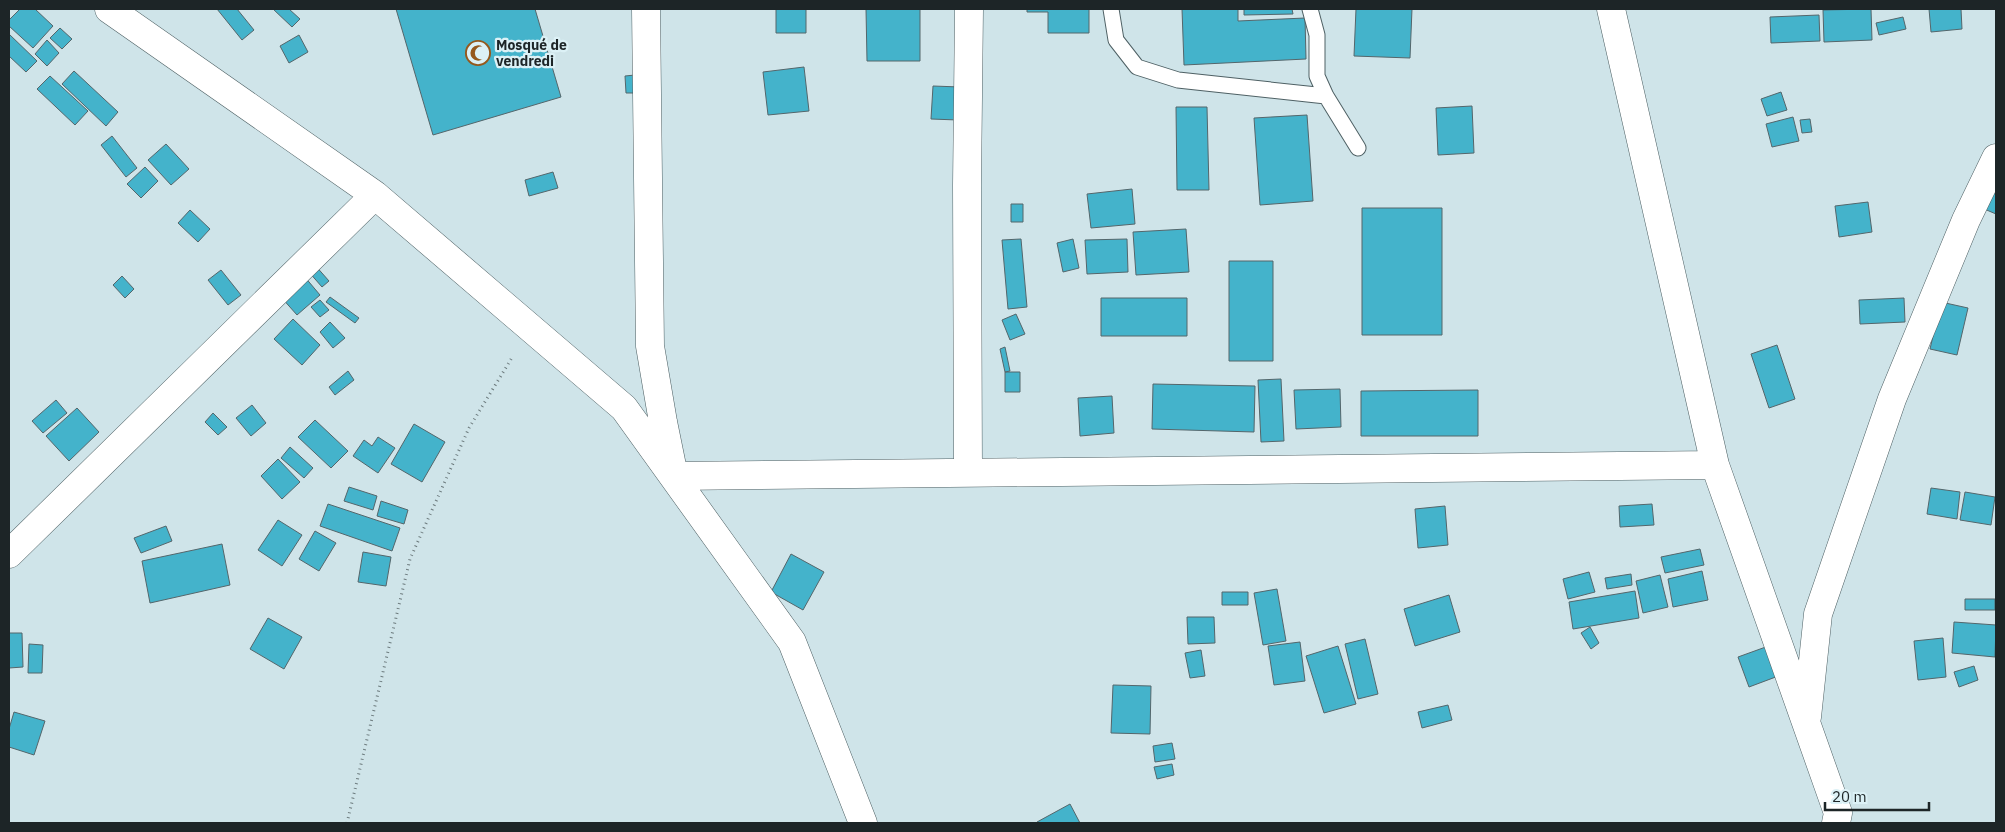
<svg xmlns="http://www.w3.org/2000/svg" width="2005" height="832" viewBox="0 0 2005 832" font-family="'IBM Plex Sans',sans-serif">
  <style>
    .building { fill: #44b3cb; stroke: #54666b }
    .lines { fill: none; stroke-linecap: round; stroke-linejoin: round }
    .lane-casing { stroke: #4e6064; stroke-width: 17 }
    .street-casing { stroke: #4e6064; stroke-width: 29 }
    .path { stroke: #6d7b7e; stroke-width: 3; stroke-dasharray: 1 4; stroke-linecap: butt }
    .lane { stroke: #fff; stroke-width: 15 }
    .street { stroke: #fff; stroke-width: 28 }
    .labels { text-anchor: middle; stroke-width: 4.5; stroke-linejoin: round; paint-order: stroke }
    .poi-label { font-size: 14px; font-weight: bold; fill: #1d2527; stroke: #dcf1f6; text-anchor: start }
  </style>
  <rect width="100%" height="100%" fill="#cfe4e9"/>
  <path class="building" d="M20,9H35L53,26L33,48L9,26V20Z
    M217,9H237L254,30L242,40Z
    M273,9H289L300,19L292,27Z
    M396,9H535L561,97L433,135Z
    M776,9H806V33H776Z
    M866,9H920V61H867Z
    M1027,9H1089V33H1048V12H1027Z
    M1182,9H1238V21L1305,18L1306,59L1184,65Z
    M1244,9H1292L1293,14L1244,15Z
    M1356,9H1412L1410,58L1354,56Z
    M1871,9L1872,40L1824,42L1823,10Z
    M1929,9H1961L1962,29L1931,32Z
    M1819,15L1820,41L1771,43L1770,17Z
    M1903,17L1906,29L1879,35L1876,23Z
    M60,28L72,39L62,49L50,38Z
    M9,34L37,61L26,72L9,56Z
    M299,35L308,52L289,63L280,46Z
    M47,40L59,53L47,66L35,54Z
    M804,67L809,111L768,115L763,72Z
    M74,71L118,112L106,126L62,84Z
    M635,75V93H626L625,76Z
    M50,76L88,111L75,125L37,89Z
    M933,86L960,87L958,120L931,119Z
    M1781,92L1787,110L1767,116L1761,99Z
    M1472,106L1474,153L1438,155L1436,108Z
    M1176,107H1207L1209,190H1177Z
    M1307,115L1313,201L1260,205L1254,118Z
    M1793,117L1799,141L1772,147L1766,124Z
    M1810,119L1812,132L1802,133L1800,120Z
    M112,136L137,168L126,177L101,145Z
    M166,144L189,169L171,185L148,160Z
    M145,167L158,181L141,198L127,184Z
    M553,172L558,188L529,196L525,180Z
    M1996,179V214L1982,208Z
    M1132,189L1135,224L1091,228L1087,194Z
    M1868,202L1872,232L1839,237L1835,206Z
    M1011,204H1023V222H1011Z
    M1362,208H1442V335H1362Z
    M190,210L210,229L198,242L178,223Z
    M1186,229L1189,272L1136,275L1133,232Z
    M1021,239L1027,307L1008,309L1002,240Z
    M1073,239L1079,268L1063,272L1057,243Z
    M1127,239L1128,272L1087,274L1085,240Z
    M1229,261H1273V361H1229Z
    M314,264L329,281L322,287L308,271Z
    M221,270L241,295L228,305L208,280Z
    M122,276L134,289L125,298L113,285Z
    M304,276L320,295L297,315L281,297Z
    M330,297L359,318L355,323L326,302Z
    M1101,298H1187V336H1101Z
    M1904,298L1905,322L1860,324L1859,300Z
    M320,300L329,310L320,317L311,307Z
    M1941,302L1968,308L1957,355L1930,349Z
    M1016,314L1025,334L1010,340L1002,320Z
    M293,319L320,345L302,365L274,339Z
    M330,322L345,338L333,348L320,332Z
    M1777,345L1795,399L1769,408L1751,354Z
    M1005,347L1010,371L1005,372L1000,349Z
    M348,371L354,380L335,395L329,387Z
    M1005,372H1020V392H1005Z
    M1281,379L1284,441L1261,442L1258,380Z
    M1153,384L1255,386L1254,432L1152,429Z
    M1340,389L1341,427L1296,429L1294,390Z
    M1478,390V436H1361V391Z
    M1112,396L1114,433L1080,436L1078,398Z
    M56,400L67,413L43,433L32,421Z
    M252,405L266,423L251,436L236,418Z
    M77,408L99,432L69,461L46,436Z
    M213,413L227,427L218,435L205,422Z
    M315,420L348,451L331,468L298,437Z
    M414,424L445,442L422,482L391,464Z
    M378,437L395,448L378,473L353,456L364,440L372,446Z
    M290,447L313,468L304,478L281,458Z
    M278,459L300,482L282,499L261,476Z
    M349,487L377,496L373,510L344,501Z
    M1931,488L1960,492L1957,519L1927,514Z
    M1965,492L1995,497L1991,525L1960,520Z
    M381,501L408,510L404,524L377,516Z
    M328,504L400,528L392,551L320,526Z
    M1652,504L1654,525L1620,527L1619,506Z
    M1445,506L1448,545L1418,548L1415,509Z
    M278,520L302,535L282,566L258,550Z
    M166,526L172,541L141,553L134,538Z
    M315,531L336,543L319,571L299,559Z
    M222,544L230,585L150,603L142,561Z
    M1700,549L1704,565L1665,573L1661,557Z
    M363,552L391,557L386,586L358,582Z
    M791,554L824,572L803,610L771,592Z
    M1702,571L1708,600L1673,607L1668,579Z
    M1589,572L1595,592L1568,599L1563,579Z
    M1631,574L1632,585L1607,589L1605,578Z
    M1660,575L1668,607L1643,613L1636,581Z
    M1277,589L1286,641L1263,645L1254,593Z
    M1635,591L1639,618L1573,629L1569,602Z
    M1222,592H1248V605H1222Z
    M1449,595L1460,632L1415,646L1404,609Z
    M1965,599H1995V610H1965Z
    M1187,617H1214L1215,643L1188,644Z
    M268,618L302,637L284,669L250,649Z
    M1954,622L1996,625L1995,657L1952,653Z
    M1590,627L1599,643L1591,649L1581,633Z
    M9,633H22L23,667L9,668Z
    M1943,638L1946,677L1918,680L1914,641Z
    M1365,639L1378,694L1358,699L1345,644Z
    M1300,642L1305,681L1274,685L1268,646Z
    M29,644L43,645L42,673H28Z
    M1774,644L1781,675L1749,687L1738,657Z
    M1338,646L1356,704L1324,713L1306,656Z
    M1201,650L1205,676L1190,678L1185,653Z
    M1974,666L1978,680L1959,687L1954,672Z
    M1113,685L1151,686L1150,734L1111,733Z
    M1448,705L1452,720L1422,728L1418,712Z
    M14,712L45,721L34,755L9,747V729Z
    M1172,743L1175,759L1155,762L1153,746Z
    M1172,764L1174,775L1157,779L1154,767Z
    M1070,804L1080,823H1037V822Z"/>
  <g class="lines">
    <defs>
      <path id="lane" d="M1111,9L1116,40L1137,67L1178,80L1326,96
        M1310,9L1317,35V76L1326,96L1358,148"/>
      <path id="street" d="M109,9L375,195L624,408L792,642L863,823
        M646,9L650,346L663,422L674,476L1715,465
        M1611,9L1715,465L1838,813L1836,823
        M968,473L967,185L969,9
        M9,554L375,195
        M1807,717L1818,614L1892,399L1966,220L1996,158"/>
    </defs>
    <use href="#lane" class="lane-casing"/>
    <use href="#street" class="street-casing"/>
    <path class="path" d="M347,823L410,559L469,428L513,356"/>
    <use href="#lane" class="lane"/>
    <use href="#street" class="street"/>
  </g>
  <defs>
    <symbol id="mosque-ring" viewBox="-11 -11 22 22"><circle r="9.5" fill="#dcf1f6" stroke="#95581c" stroke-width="1.5"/><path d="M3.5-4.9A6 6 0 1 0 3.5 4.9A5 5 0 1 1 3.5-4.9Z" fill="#95581c"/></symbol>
  </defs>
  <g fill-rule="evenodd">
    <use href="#mosque-ring" x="464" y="39" width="28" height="28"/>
  </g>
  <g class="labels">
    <g class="poi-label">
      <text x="496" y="50">Mosqué de<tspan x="496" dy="16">vendredi</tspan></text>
    </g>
  </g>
  <rect width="2005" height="832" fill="none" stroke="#1d2527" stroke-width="20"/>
  <path d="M1825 802v8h104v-8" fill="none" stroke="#1d2527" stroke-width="2.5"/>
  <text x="1832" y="802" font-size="15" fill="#1d2527" stroke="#dcf1f6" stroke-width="4" paint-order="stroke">20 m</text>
</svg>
